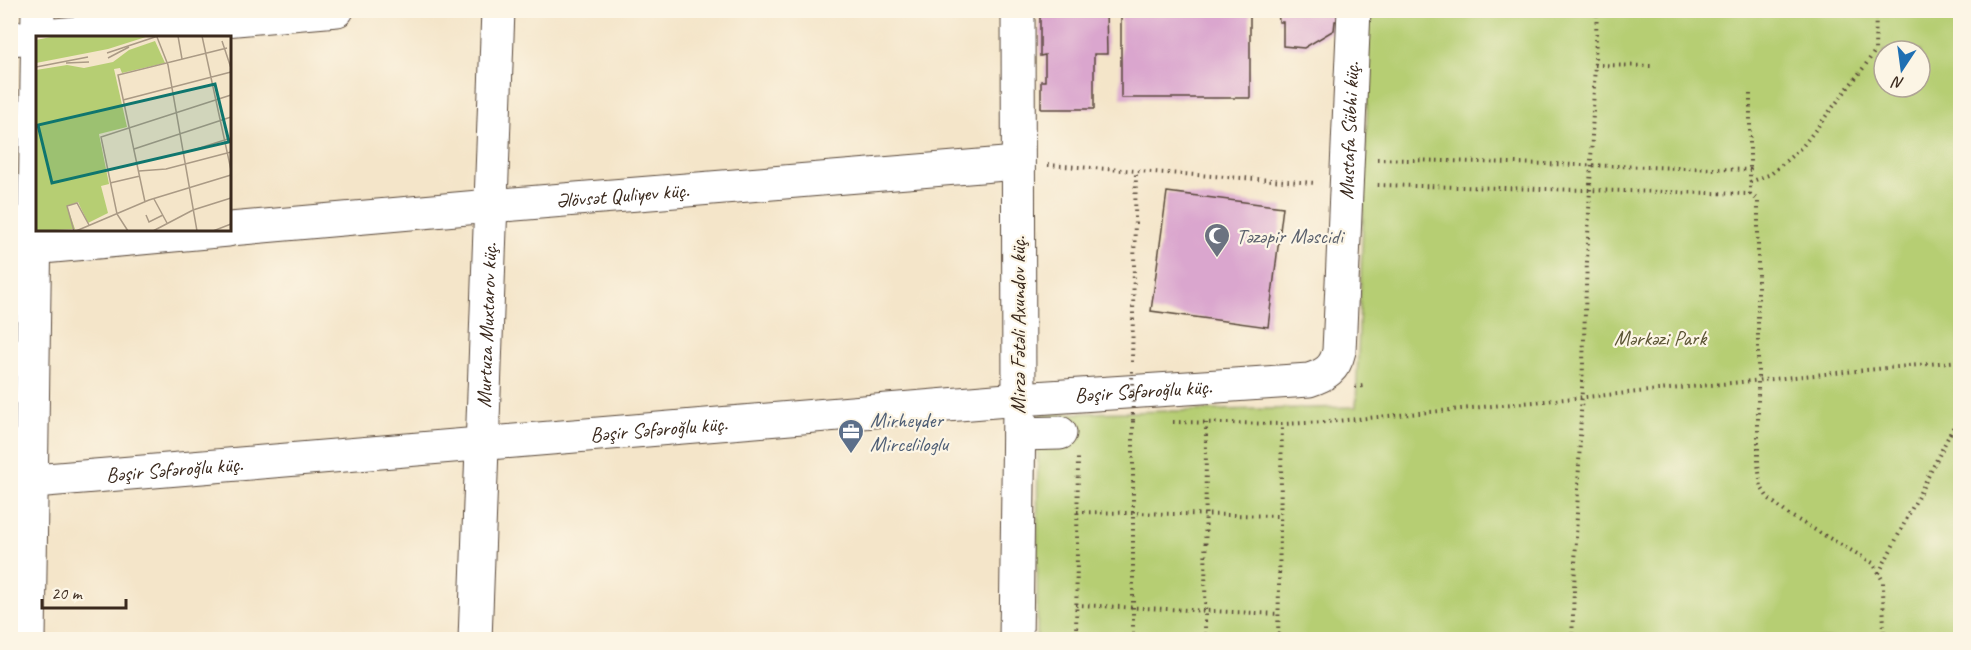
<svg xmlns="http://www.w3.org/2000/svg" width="1971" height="650" viewBox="0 0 1971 650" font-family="Caveat,sans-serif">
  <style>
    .green { fill: #b6ce73; stroke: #787c48; stroke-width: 1.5; fill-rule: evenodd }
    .building { fill: #daa6ce }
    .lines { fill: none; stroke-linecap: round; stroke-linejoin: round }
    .minor-casing { stroke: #574638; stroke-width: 35 }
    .path { stroke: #574638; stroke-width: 4; stroke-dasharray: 1.5 4.5; stroke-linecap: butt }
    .minor { stroke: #fff; stroke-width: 33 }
    .path-bridge { stroke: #574638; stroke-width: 4; stroke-dasharray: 1.5 4.5; stroke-linecap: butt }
    .labels { text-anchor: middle; stroke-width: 4.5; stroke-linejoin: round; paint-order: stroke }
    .street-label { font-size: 21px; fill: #3b2a1e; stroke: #fcf5e5 }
    .worship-label { font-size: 21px; fill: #5b616d; stroke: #fcf5e5; text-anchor: start }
    .park-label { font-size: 21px; fill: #5a5333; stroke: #fcf5e5 }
    .service-label { font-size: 21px; fill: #4e5e75; stroke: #fcf5e5; text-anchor: start }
    .inset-road { fill: none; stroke: #aa9a85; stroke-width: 1.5 }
    .view { fill: #0f766e; fill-opacity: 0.15; stroke: #0f766e; stroke-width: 3 }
    .inset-edge { fill: none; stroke: #3b2a1e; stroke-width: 3 }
  </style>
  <rect width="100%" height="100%" fill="#fcf5e5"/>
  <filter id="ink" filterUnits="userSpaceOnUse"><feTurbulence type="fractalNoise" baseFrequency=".0167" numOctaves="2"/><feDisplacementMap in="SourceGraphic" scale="12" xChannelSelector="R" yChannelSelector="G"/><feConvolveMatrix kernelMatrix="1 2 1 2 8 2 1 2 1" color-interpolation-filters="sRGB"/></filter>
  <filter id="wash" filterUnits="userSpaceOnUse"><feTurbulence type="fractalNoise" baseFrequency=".008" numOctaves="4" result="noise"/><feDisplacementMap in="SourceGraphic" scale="24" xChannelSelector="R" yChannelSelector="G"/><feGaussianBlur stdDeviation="1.35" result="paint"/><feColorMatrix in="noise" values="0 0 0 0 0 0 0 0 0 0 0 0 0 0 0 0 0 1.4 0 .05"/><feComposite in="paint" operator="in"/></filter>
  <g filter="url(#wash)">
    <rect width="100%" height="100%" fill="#f4e5c9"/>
    <path class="green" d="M1368,11H1960V639L1037,640L1038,414L1356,407L1367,114ZM1884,51H1920V87H1884Z"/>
    <g id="blocks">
      <path class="building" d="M1040,10H1106L1107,54H1094V109H1041V81H1045V55L1040,56Z
        M1121,10H1250V98H1121Z
        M1278,10H1338V21H1335L1334,30L1304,48L1283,46V22H1279Z
        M1167,192L1283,207L1268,327L1151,311Z"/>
    </g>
  </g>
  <g filter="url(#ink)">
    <use href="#blocks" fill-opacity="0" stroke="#574638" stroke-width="1.5"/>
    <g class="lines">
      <defs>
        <g id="minor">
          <path d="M10,39L337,10"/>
          <path id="s1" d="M230,229L490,206L1017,163"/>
          <path d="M10,250L228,230"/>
          <path d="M1019,434L1060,433"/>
          <path id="s2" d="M10,483L1019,399L1309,380C1325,375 1335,369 1339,351L1354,10"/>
          <path d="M29,640L38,10"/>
          <path id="s3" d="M475,640L498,10"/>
          <path d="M1016,640L1019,409L1018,10"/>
        </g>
      </defs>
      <use href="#minor" class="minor-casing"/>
      <path class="path" d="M1595,65L1655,66
        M1750,94V170
        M1377,159L1750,170V194L1377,185
        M1048,165L1316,183
        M1750,182L1771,174L1802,147L1864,67L1875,51L1876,10
        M1750,194L1758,200V464L1761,487L1768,498L1789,515L1873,563L1883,581L1884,640
        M1132,362L1136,171
        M1355,387L1364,386
        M1133,421V640
        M1173,422L1282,424L1326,422L1960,361
        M1077,512L1281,516
        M1879,573L1960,414
        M1076,605L1279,614
        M1076,640L1078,456
        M1205,640L1206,423
        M1278,640L1282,424
        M1572,640L1597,10"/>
      <use href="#minor" class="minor"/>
      <path class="path-bridge" d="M1132,371L1133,421"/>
    </g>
  </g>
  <defs>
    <symbol id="mosque-pin" viewBox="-11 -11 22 30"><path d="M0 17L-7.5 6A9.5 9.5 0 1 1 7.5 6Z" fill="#6b7280" stroke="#fcf5e5"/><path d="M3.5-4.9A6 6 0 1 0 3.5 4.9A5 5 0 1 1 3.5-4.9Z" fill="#fff"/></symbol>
    <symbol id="office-pin" viewBox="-11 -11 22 30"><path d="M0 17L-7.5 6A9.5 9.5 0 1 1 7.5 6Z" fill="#5c6f8a" stroke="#fcf5e5"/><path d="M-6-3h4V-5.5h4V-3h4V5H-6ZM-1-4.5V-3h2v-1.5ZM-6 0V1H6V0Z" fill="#fff"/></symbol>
  </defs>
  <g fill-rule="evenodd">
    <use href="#mosque-pin" x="1202" y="221" width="30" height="40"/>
    <use href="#office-pin" x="836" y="417" width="30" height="40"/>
  </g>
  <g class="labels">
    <g class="street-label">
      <text dy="7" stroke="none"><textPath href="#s2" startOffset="1568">Mustafa Sübhi küç.</textPath></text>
      <text dy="7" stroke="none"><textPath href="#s1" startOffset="394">Əlövsət Quliyev küç.</textPath></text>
      <text dy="7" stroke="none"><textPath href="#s3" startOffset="315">Murtuza Muxtarov küç.</textPath></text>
      <text transform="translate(1018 325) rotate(-90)" y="7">Mirzə Fətəli Axundov küç.</text>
      <text dy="7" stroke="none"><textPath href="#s2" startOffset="1137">Bəşir Səfəroğlu küç.</textPath></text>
      <text dy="7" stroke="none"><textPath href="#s2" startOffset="651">Bəşir Səfəroğlu küç.</textPath></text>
      <text dy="7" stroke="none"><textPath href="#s2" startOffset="165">Bəşir Səfəroğlu küç.</textPath></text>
    </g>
    <g class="worship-label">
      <text x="1236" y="243">Təzəpir Məscidi</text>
    </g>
    <g class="park-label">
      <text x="1660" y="345">Mərkəzi Park</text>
    </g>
    <g class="service-label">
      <text x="870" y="427">Mirheyder<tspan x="870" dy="24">Mirceliloglu</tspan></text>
    </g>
  </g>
  <g transform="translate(36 36)">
    <rect width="195" height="195" fill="#f4e5c9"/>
    <path d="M20,0H113L72,13L0,27V4ZM119,5L129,27L86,37L84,32L78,33L91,91L63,98L73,148L65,150L72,177L52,187L42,166L31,170L39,193L0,195V34L31,29L48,32L77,26L93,14Z" fill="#b6ce73"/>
    <path class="inset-road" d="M142,0L146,23M166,0L195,134M121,1L132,29L161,195M186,5L195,32M71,17L122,0M72,22L93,11M30,27L53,26M0,31L52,21M87,64L195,36M98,113L195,81M148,117L195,102M103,135L130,133L195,116M74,147L104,140M118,163L131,187M109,166L82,39L191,12M110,179L113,186L127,179M38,195L31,170L41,167L53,189M40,195L113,164L195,139M92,195L81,178L65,101L195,59M117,195L157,174L195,162M177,195L195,188"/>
    <path class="view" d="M179,48L193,106L16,147L2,89Z"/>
    <rect width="195" height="195" class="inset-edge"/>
  </g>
  <rect width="1971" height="650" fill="none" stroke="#fcf5e5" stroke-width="36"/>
  <g transform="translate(1902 69) rotate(193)"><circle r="28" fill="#fcf5e5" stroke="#afa495" stroke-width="1.5"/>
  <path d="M0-4.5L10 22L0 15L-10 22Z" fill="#1f6fb2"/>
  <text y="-9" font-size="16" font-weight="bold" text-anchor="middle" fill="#3b2a1e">N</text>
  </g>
  <path d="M42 599v9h84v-9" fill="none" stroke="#3b2a1e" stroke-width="3"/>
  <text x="51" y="599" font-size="18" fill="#3b2a1e" stroke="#fcf5e5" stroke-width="4.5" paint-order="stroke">20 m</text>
</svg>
